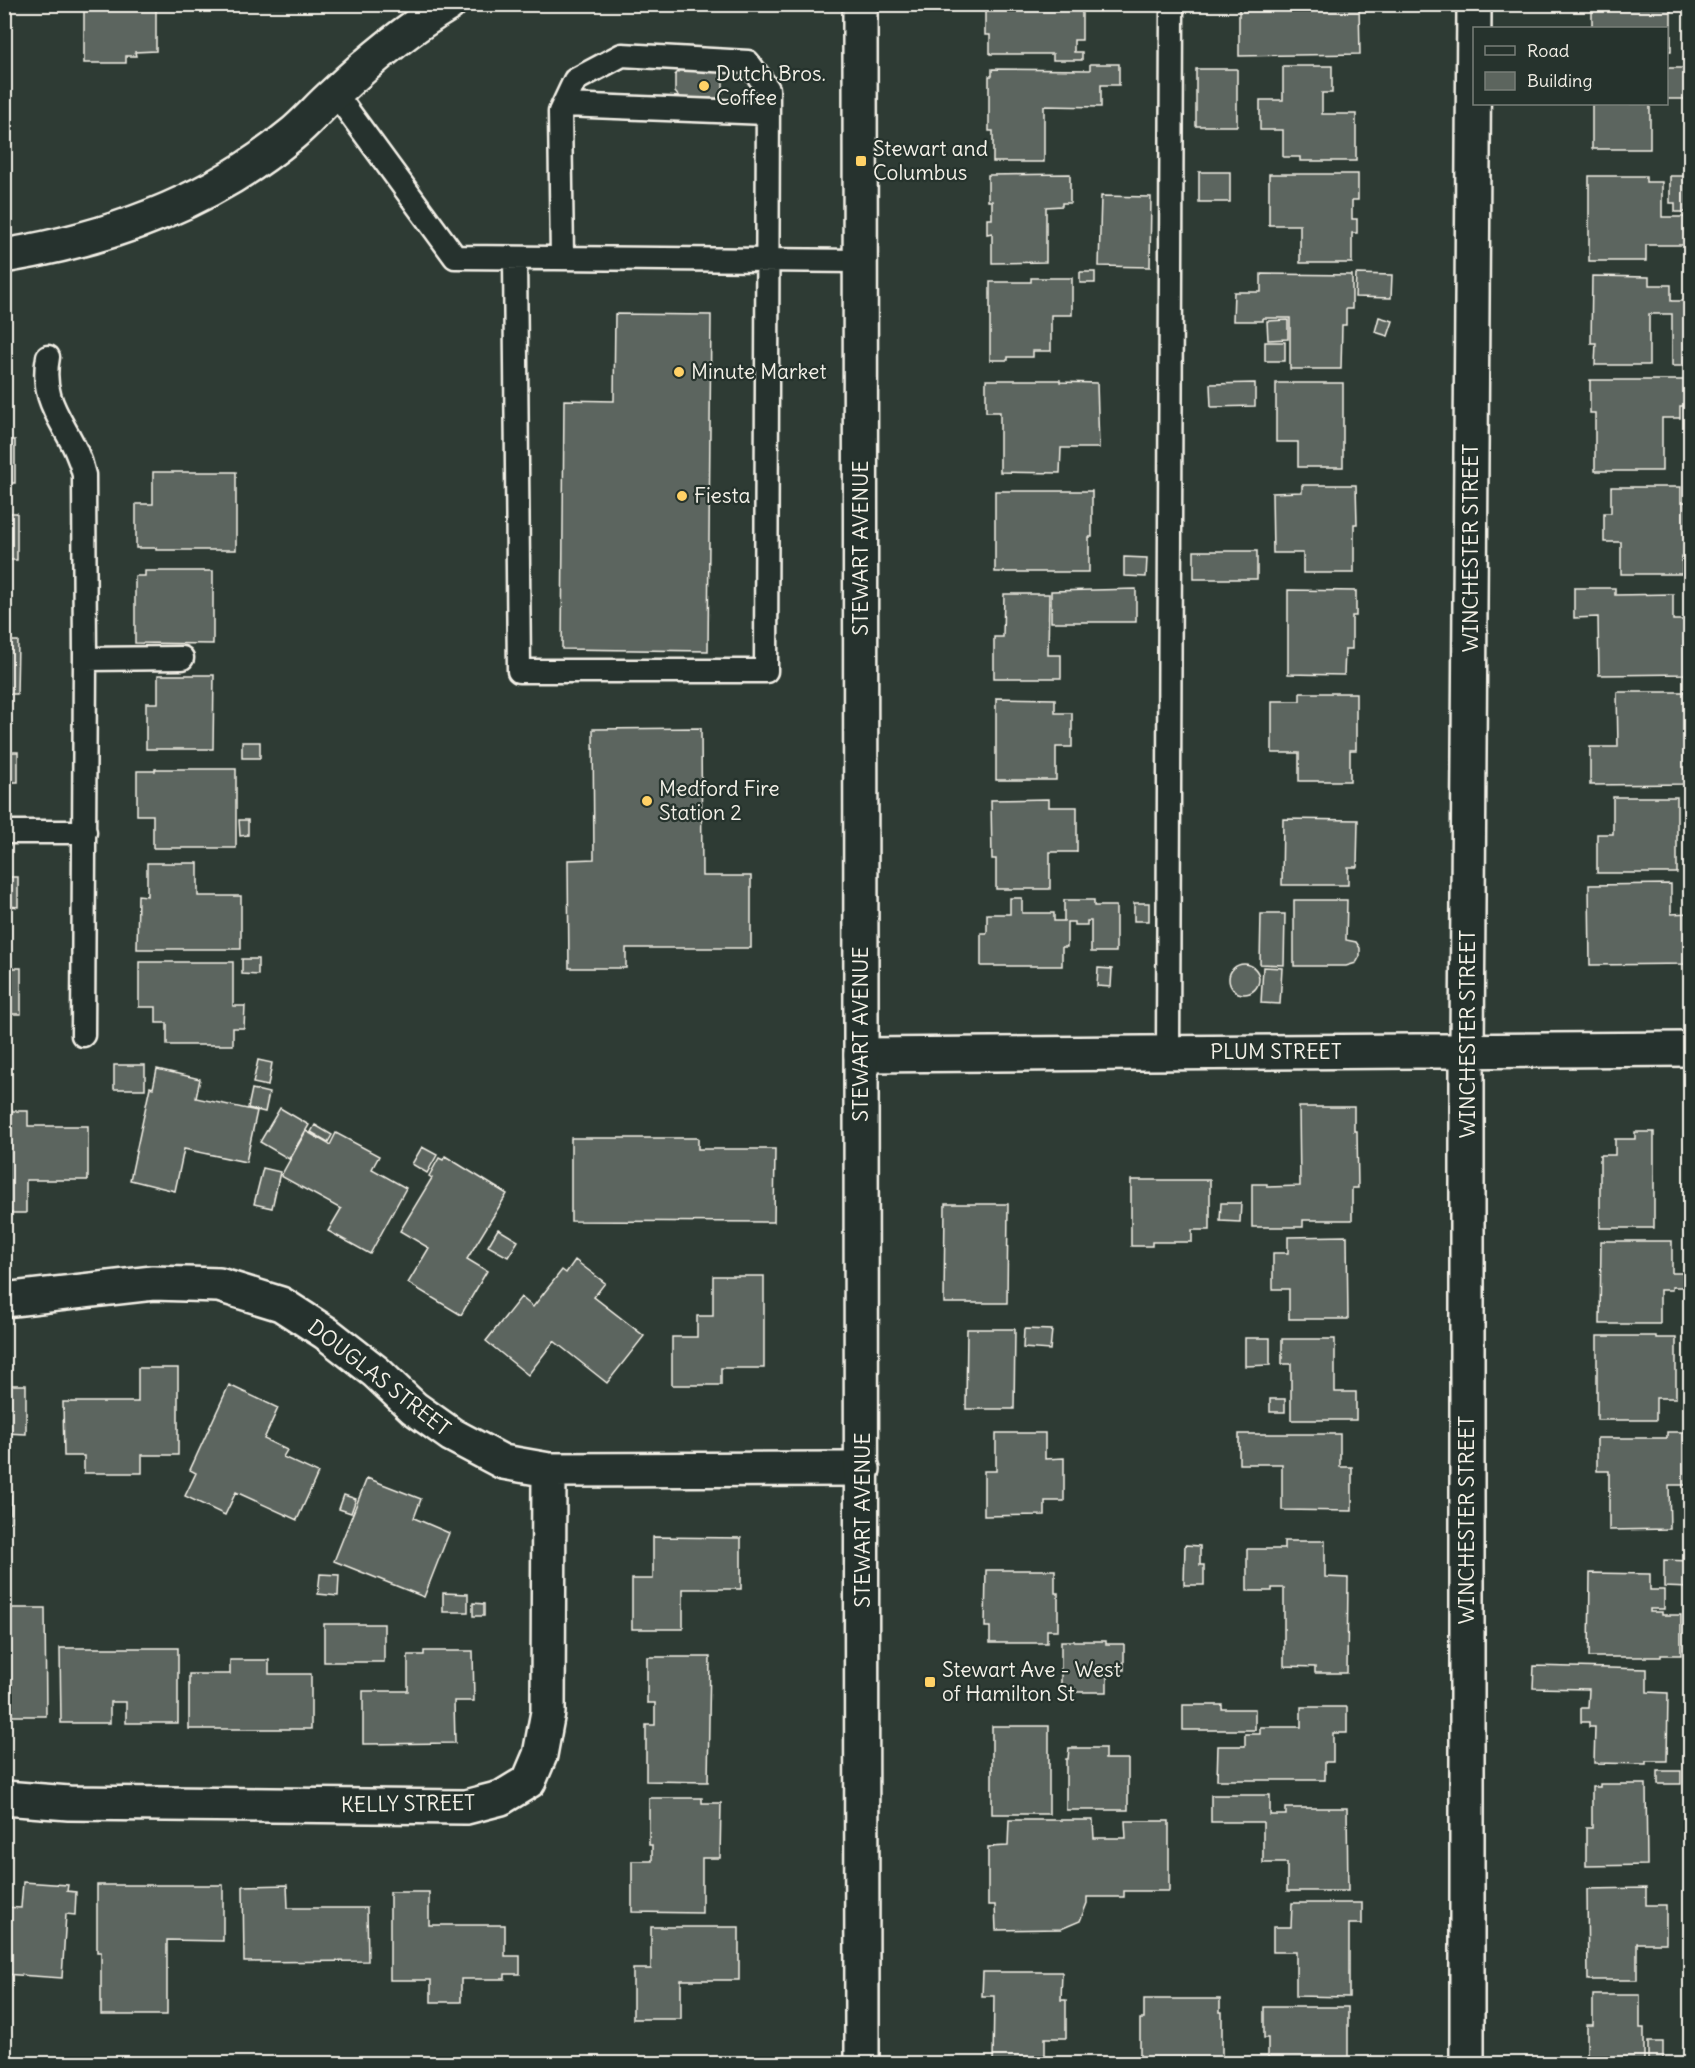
<svg xmlns="http://www.w3.org/2000/svg" width="1695" height="2068" viewBox="0 0 1695 2068" font-family="Delius,sans-serif">
  <style>
    .building { fill: #5c655e; stroke: #f4f1e8; stroke-width: 1.5 }
    .lines { fill: none; stroke-linecap: round; stroke-linejoin: round }
    .service-casing { stroke: #f4f1e8; stroke-width: 27 }
    .minor-casing { stroke: #f4f1e8; stroke-width: 38 }
    .secondary-casing { stroke: #f4f1e8; stroke-width: 38 }
    .service { stroke: #26332d; stroke-width: 22 }
    .minor { stroke: #26332d; stroke-width: 33 }
    .secondary { stroke: #26332d; stroke-width: 33 }
    .poi-dot { fill: #ffd166; stroke: #26332d; stroke-width: 2 }
    .labels { text-anchor: middle; stroke-width: 4.5; stroke-linejoin: round; paint-order: stroke }
    .poi-label { font-size: 21px; fill: #f4f1e8; stroke: #26332d; text-anchor: start }
    .street-label { font-size: 21px; fill: #f4f1e8; stroke: #26332d }
  </style>
  <rect width="100%" height="100%" fill="#2e3b34"/>
  <filter id="ink" filterUnits="userSpaceOnUse"><feTurbulence type="fractalNoise" baseFrequency=".0167" numOctaves="2"/><feDisplacementMap in="SourceGraphic" scale="12" xChannelSelector="R" yChannelSelector="G"/><feConvolveMatrix kernelMatrix="1 2 1 2 8 2 1 2 1" color-interpolation-filters="sRGB"/></filter>
  <g filter="url(#ink)">
    <path class="building" d="M84,4H156V51L135,52L136,56H126V63H84Z
      M985,4H1082V40H1074V52H1082V60H1053V54H990V35H985Z
      M1239,4H1359L1360,54L1239,56Z
      M1592,4H1671V51H1666V28H1592Z
      M1090,64H1119V85H1101V107L1044,106V162H993V131H989V76H992V69L1090,70Z
      M1283,66H1332V93H1322V114H1356V161H1300V157H1283V130H1260V100H1283Z
      M1666,68H1690V99H1666Z
      M1196,69H1237V126H1196Z
      M680,70L720,71L723,75V93L718,98L681,99L675,92V75Z
      M1592,104H1650V149H1592Z
      M1687,129H1690V157H1687Z
      M1199,172H1230V202H1199Z
      M1070,174V203H1062V206L1046,207V262L992,263V233L987,234V219H992V201H988V175Z
      M1269,174H1358V200H1352V219H1357V233H1352V263H1300V225H1269Z
      M1589,176H1646V182H1662V217H1690V245H1646V261H1589Z
      M1670,176H1690V212H1675V203H1670Z
      M1101,196L1151,197L1150,267L1099,266Z
      M1080,272H1095V283H1080Z
      M1261,274L1352,275V309H1346V325H1342L1341,369H1290V318H1263V321H1233L1234,292H1261Z
      M1356,274L1392,275L1391,298L1355,297Z
      M1592,276L1649,277V285H1671V301H1690V366H1672V314H1649V365H1595L1596,343H1591Z
      M1031,278H1072V315H1051V351H1033V357H1008V360H990V282H1031Z
      M615,314L711,315L708,651L562,649L564,400L614,401Z
      M1379,317L1393,321L1388,336L1375,332Z
      M1288,320V339L1268,340L1267,321Z
      M1265,342H1285V361H1265Z
      M986,380H1060V382L1097,383L1099,448H1061L1060,473L1000,472V412H986Z
      M1590,380H1690V406H1680V418H1662V471H1595V413H1590Z
      M1255,383V406L1211,407L1210,384Z
      M1276,383H1343V467H1298V442H1276Z
      M4,440H15V483H4Z
      M153,472H236V550H156V548H136V504H153Z
      M1302,485H1356L1357,524H1354V573H1303V553H1273L1272,493L1302,492Z
      M1611,487H1681V502H1690V557H1682V574H1621V542H1604V513H1611Z
      M995,491H1092V537H1089V572H995Z
      M4,513H17V560H4Z
      M1194,551H1257V579H1194Z
      M1124,557L1147,558L1146,577L1124,576Z
      M145,571H213V644L135,643V576H145Z
      M1574,588H1615V595L1673,594V620H1687V648H1690V674L1599,675L1598,617L1574,618Z
      M1136,589V622H1051V591Z
      M1288,590L1356,591V616H1352V649H1345L1344,675L1288,674Z
      M1004,594H1049L1048,655H1061V678H994V637H1003Z
      M4,608H7L9,612V641H18L17,694H4Z
      M158,675H214L213,749H146V703H158Z
      M1617,692H1689V695H1690L1689,784L1590,785V747H1618Z
      M1300,693H1356V750H1350V781H1299V753H1272V701H1300Z
      M996,698L1055,699V713H1072V747H1056V780H996Z
      M4,711H9V752H18V782H4Z
      M701,728L702,876H751V948H626V968H569L568,860L594,859L593,729Z
      M242,742H260V758H242Z
      M155,769H236V848H153V815H137V771H155Z
      M1613,797H1677V873H1597V834H1613Z
      M1049,799V807H1077V852H1050V889H996V859H992L991,800Z
      M1283,819L1358,820L1357,867H1348V885H1282Z
      M239,820H248V835L240,836Z
      M147,863H198V896H241V949H137L138,895L147,896Z
      M4,877H18V907L10,906V951H4Z
      M1671,884V914L1690,913V964L1590,965L1589,885Z
      M1010,898H1022V913H1054V921H1064V900H1094V906H1116V952H1091V921H1087V925H1074V922H1067V947H1062V966H981V933H987V914H1010Z
      M1294,900H1347L1346,940L1356,942L1360,948V956L1356,963L1346,966H1294Z
      M1134,903H1149V921H1134Z
      M1261,914H1285L1284,965L1260,964Z
      M242,959H258V975L242,974Z
      M139,962H233V1006H245L244,1028H233V1045H167V1023H156V1007H139Z
      M1229 979a15 15 0 1 1 30 0a15 15 0 1 1-30 0Z
      M1263,967L1282,968L1280,1004L1261,1003Z
      M4,968H21V1014H4Z
      M1098,968L1112,969L1111,987L1097,986Z
      M258,1060L272,1063L268,1086L253,1083Z
      M114,1065H145V1089H114Z
      M157,1069L200,1079L196,1098L257,1111L246,1162L184,1149L175,1191L130,1180L150,1087L153,1088Z
      M252,1089L269,1093L265,1112L248,1108Z
      M1299,1107H1354V1131H1357L1358,1188H1352V1220H1303V1227H1252V1184H1267V1187L1300,1186Z
      M280,1108L309,1125L289,1159L260,1142Z
      M4,1111H28V1126H88V1180H26V1213H4Z
      M315,1125L332,1135L328,1142L311,1132Z
      M306,1131L330,1145L336,1133L379,1156L372,1169L406,1188L370,1254L328,1231L341,1209L281,1176Z
      M1635,1132H1654V1228H1600V1155H1615V1139H1635Z
      M571,1138H698V1149H775L774,1222L571,1221Z
      M422,1147L437,1155L427,1173L412,1164Z
      M445,1156L507,1194L467,1259L487,1271L461,1315L408,1283L429,1248L400,1231L432,1178L429,1176L439,1158L443,1160Z
      M263,1168L280,1172L272,1208L254,1204Z
      M1131,1180H1210V1230H1192V1242H1152V1246H1131Z
      M1221,1203H1241L1240,1222L1220,1221Z
      M945,1204H1008L1007,1303H944Z
      M498,1229L518,1241L508,1257L488,1246Z
      M1347,1236L1348,1319H1289V1289H1273V1253H1288V1237Z
      M1601,1241H1672V1273H1685V1287H1672V1290H1660V1324H1600Z
      M575,1260L605,1283L594,1297L644,1336L607,1383L554,1341L528,1375L486,1341L521,1297L533,1307L562,1270L566,1273Z
      M713,1276H764V1368H721V1385H672V1337H697V1316H713Z
      M967,1329H1015L1014,1409H966Z
      M1024,1329L1052,1330L1050,1350L1023,1348Z
      M1597,1336H1656V1338H1676V1398H1656V1420H1597Z
      M1245,1338H1270V1365L1245,1366Z
      M1282,1339H1335V1392H1356V1420H1291V1364H1282Z
      M138,1368H178V1455H142V1473H84V1456H64L63,1402H138Z
      M4,1385H26V1434L4,1433Z
      M229,1385L278,1408L264,1439L287,1450L283,1457L318,1473L297,1520L236,1492L225,1515L185,1496L196,1473L190,1470Z
      M1270,1399H1285V1412H1270Z
      M1667,1432H1690V1485H1669L1670,1529L1609,1530V1471H1597V1438H1667Z
      M996,1433H1045V1459L1064,1458V1501H1045V1515L984,1516V1471H996Z
      M1239,1434H1340V1467H1352V1511L1282,1510V1464H1239Z
      M367,1478L421,1499L414,1518L449,1533L424,1597L334,1561Z
      M4,1495H11V1522H4Z
      M344,1495L356,1499L351,1513L339,1509Z
      M653,1537L741,1538V1589H683V1629H632V1579H653Z
      M1284,1541H1325V1577L1348,1578L1347,1673H1315V1667L1284,1666V1588H1272V1591H1247V1549H1284Z
      M1185,1545L1200,1546V1565H1204V1585H1184Z
      M1664,1560L1690,1561V1588L1664,1587Z
      M986,1570H1055V1593H1058V1630H1047V1643H990V1627H985Z
      M1590,1573L1650,1574V1590H1664V1609H1650V1612H1662V1615H1681V1655H1661V1657H1589Z
      M320,1574L339,1575L338,1596L318,1594Z
      M443,1593L468,1594V1612H443Z
      M473,1603L484,1604V1616H473Z
      M4,1608H45L46,1716H4Z
      M324,1624H384V1662H324Z
      M1061,1641H1106V1644H1124V1670H1107V1692H1061Z
      M60,1648H178V1723H126V1702H110V1723H61Z
      M424,1651H473L474,1701H454L455,1743L363,1744V1691H408V1655H424Z
      M647,1657H710L708,1782L646,1781V1725H655V1703H647Z
      M230,1660H269V1674H311V1729H189V1674H230Z
      M1534,1666L1647,1669V1692L1668,1693L1667,1761H1646V1764L1594,1763L1595,1727H1589V1722H1581V1708H1588L1589,1689L1533,1688Z
      M1183,1705H1222V1709H1255V1730H1183Z
      M1301,1707H1347V1733H1333V1762H1325V1780H1217L1218,1746H1245V1734H1260V1727H1301Z
      M992,1726H1049V1814H992Z
      M1069,1748H1105V1759H1128V1810H1066V1759H1068Z
      M1658,1771H1681V1784H1658Z
      M1600,1784H1646L1647,1865L1586,1866V1828H1592V1787H1600Z
      M1211,1795H1270V1815H1286V1808H1347L1348,1891H1287V1863H1263V1822H1211Z
      M649,1798H702V1803H721L720,1858H702V1913L632,1912V1861H652V1845H649Z
      M1009,1820H1093L1094,1838H1126L1125,1821H1169V1891H1124V1897H1087V1903L1080,1921L1061,1929L996,1930L995,1905H988V1847L1008,1846Z
      M23,1882L68,1885L67,1891L76,1892L75,1915L66,1914L62,1978L4,1974V1907L21,1908Z
      M97,1885H223V1941L167,1940V2015H101V1952H97Z
      M287,1885L288,1908H367L368,1961L244,1962L243,1886Z
      M1646,1888V1905H1666V1943H1637V1980H1588L1587,1889Z
      M390,1892H429V1925H505V1956H520V1974H505V1979H461V2002H431V1980H390Z
      M1292,1903H1362V1924H1349V1997L1296,1996V1952H1273V1927H1291Z
      M651,1927H739V1980H681V2019H633V1969H651Z
      M983,1972H1062L1061,2000H1066V2038H1045V2064H993L994,1996H982Z
      M1593,1995H1640V2028H1644V2064H1587V2025H1593Z
      M1144,1999H1220V2012H1222V2064H1140V2019H1144Z
      M1264,2007H1348V2064H1268V2038H1264Z
      M1648,2042H1663V2064H1648Z
      M484,2058L515,2064H483Z"/>
    <g class="lines">
      <defs>
        <path id="service" d="M335,93L455,257L861,261
          M565,105L767,113
          M515,258L519,671H766L768,89L748,62L622,55L575,80L560,112L562,258
          M48,357C38,409 74,428 84,475L85,659L83,1035
          M85,659L182,658
          M4,832H85
          M1168,1053L1172,4"/>
        <path id="minor" d="M861,1055L1690,1049
          M4,1300L153,1283L219,1285L281,1304L326,1333L376,1372L414,1408L452,1435L503,1462L549,1470L863,1469
          M4,1798L69,1803L466,1807L501,1798L529,1781L540,1755L548,1712L549,1470
          M1467,2064V1051L1474,4"/>
        <path id="secondary" d="M860,4L862,2064
          M4,256C108,239 209,203 291,135C306,123 319,107 334,94C369,61 407,29 449,4"/>
      </defs>
      <use href="#service" class="service-casing"/>
      <use href="#minor" class="minor-casing"/>
      <use href="#secondary" class="secondary-casing"/>
      <use href="#service" class="service"/>
      <use href="#minor" class="minor"/>
      <use href="#secondary" class="secondary"/>
    </g>
  </g>
  <g class="poi-dot">
    <circle cx="704" cy="86" r="6"/>
    <rect x="855" y="155" width="12" height="12" rx="3"/>
    <circle cx="679" cy="372" r="6"/>
    <circle cx="682" cy="496" r="6"/>
    <circle cx="647" cy="801" r="6"/>
    <rect x="924" y="1676" width="12" height="12" rx="3"/>
  </g>
  <g class="labels">
    <g class="poi-label">
      <text x="716" y="81">Dutch Bros.<tspan x="716" dy="24">Coffee</tspan></text>
      <text x="873" y="156">Stewart and<tspan x="873" dy="24">Columbus</tspan></text>
      <text x="691" y="379">Minute Market</text>
      <text x="694" y="503">Fiesta</text>
      <text x="659" y="796">Medford Fire<tspan x="659" dy="24">Station 2</tspan></text>
      <text x="942" y="1677">Stewart Ave - West<tspan x="942" dy="24">of Hamilton St</tspan></text>
    </g>
    <g class="street-label">
      <text transform="translate(861 548) rotate(-90)" y="7">STEWART AVENUE</text>
      <text transform="translate(1471 548) rotate(-90)" y="7">WINCHESTER STREET</text>
      <text transform="translate(861 1034) rotate(-90)" y="7">STEWART AVENUE</text>
      <text transform="translate(1468 1034) rotate(-90)" y="7">WINCHESTER STREET</text>
      <text x="1276" y="1059">PLUM STREET</text>
      <text transform="translate(379 1378) rotate(38)" y="7">DOUGLAS STREET</text>
      <text transform="translate(863 1520) rotate(-90)" y="7">STEWART AVENUE</text>
      <text transform="translate(1467 1520) rotate(-90)" y="7">WINCHESTER STREET</text>
      <text transform="translate(408 1804) rotate(-1)" y="7">KELLY STREET</text>
    </g>
  </g>
  <rect width="1695" height="2068" fill="none" stroke="#26332d" stroke-width="24"/>
  <rect x="12" y="12" width="1671" height="2044" fill="none" stroke="#f4f1e8" stroke-width="2" filter="url(#ink)"/>
  <rect x="1473" y="27" width="195" height="78" fill="#26332d" stroke="#787f78" stroke-width="1.5"/>
  <rect x="1485" y="46" width="30" height="9" fill="#26332d" stroke="#787f78" stroke-width="1.5"/>
  <text x="1527" y="57" font-size="18" fill="#f4f1e8">Road</text>
  <rect x="1485" y="72" width="30" height="18" fill="#5c655e" stroke="#787f78" stroke-width="1.5"/>
  <text x="1527" y="87" font-size="18" fill="#f4f1e8">Building</text>
</svg>
